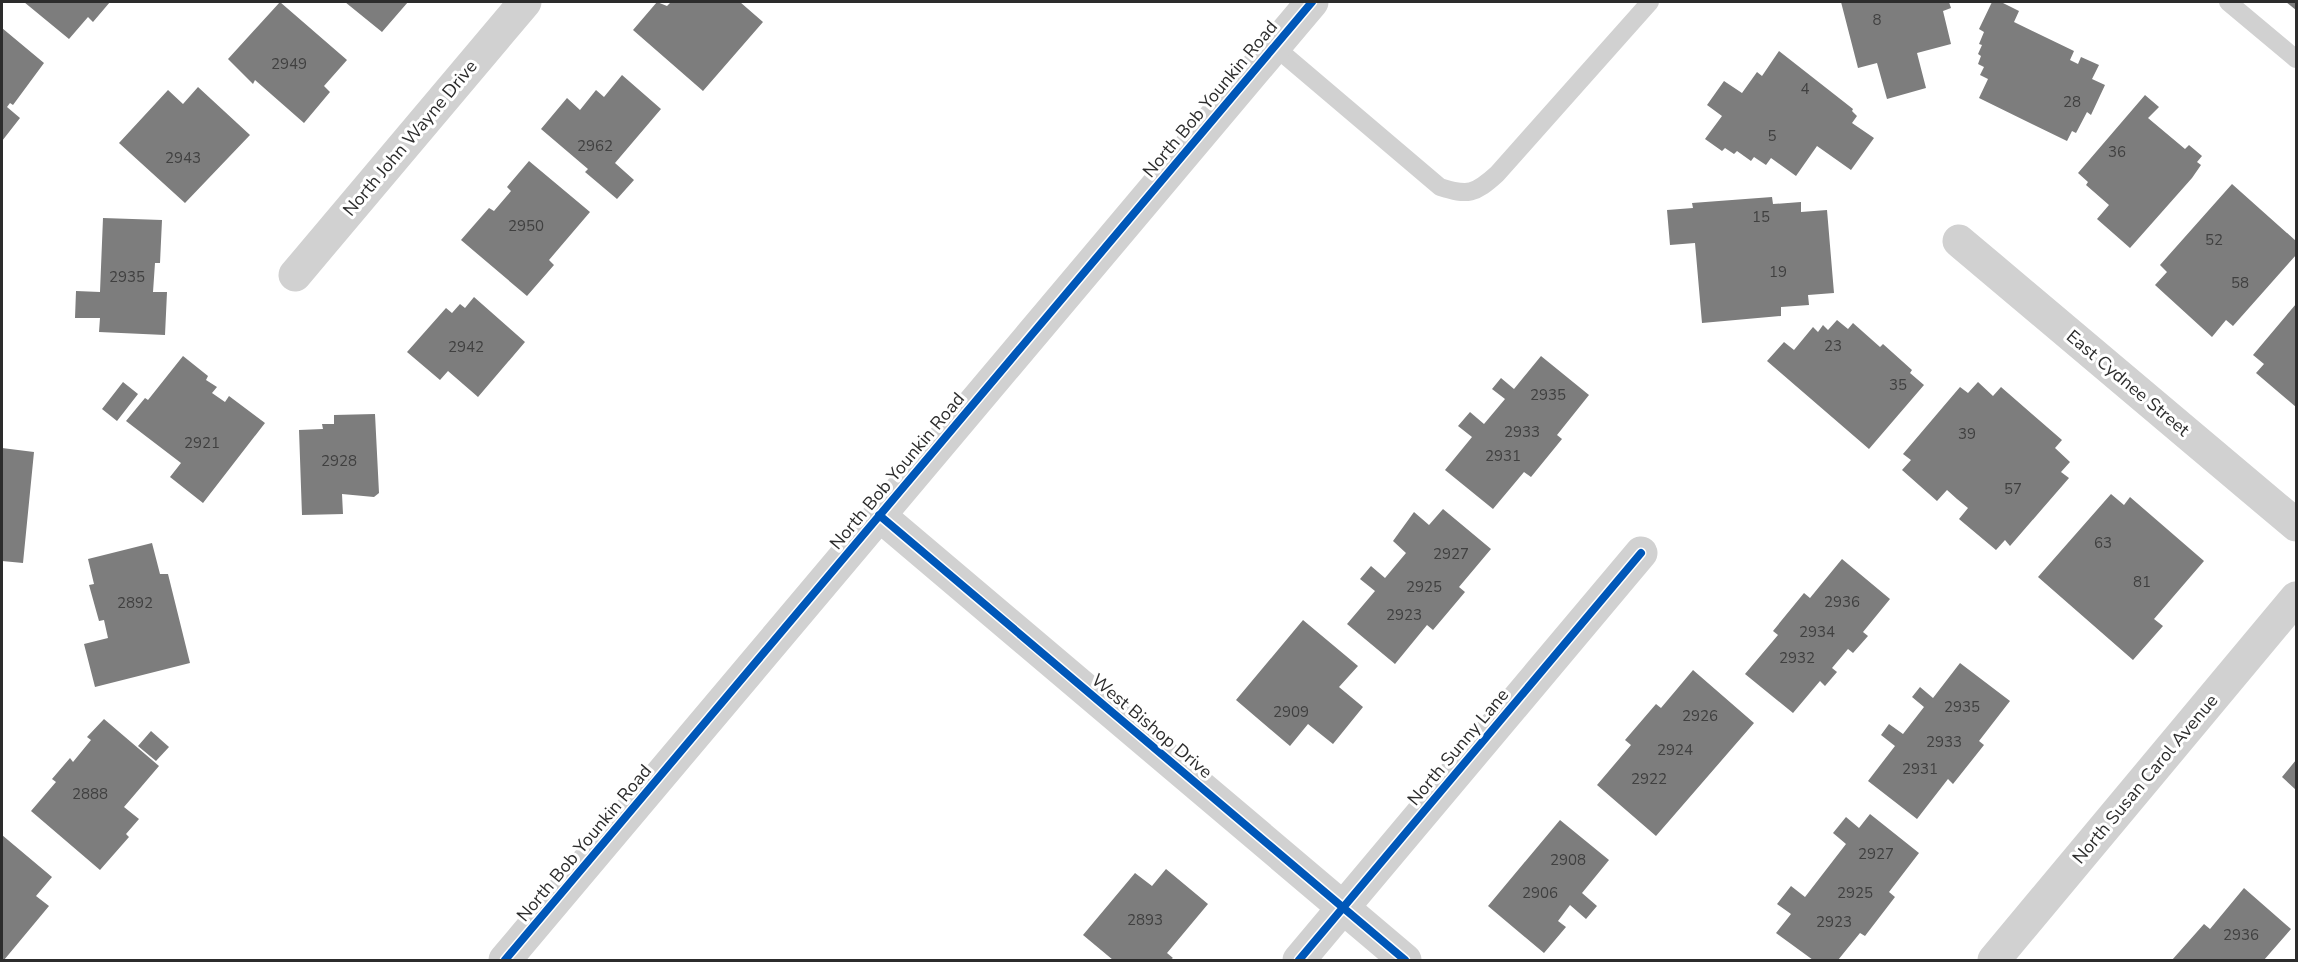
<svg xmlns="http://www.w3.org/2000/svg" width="2298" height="962" viewBox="0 0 2298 962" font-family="'Nunito Sans',sans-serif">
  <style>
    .building { fill: #7d7d7d }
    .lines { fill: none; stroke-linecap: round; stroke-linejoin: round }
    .lane { stroke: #d1d1d1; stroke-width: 18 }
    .street { stroke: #d1d1d1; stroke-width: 33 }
    .cycleway-casing { stroke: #fff; stroke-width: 11 }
    .cycleway { stroke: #0057b8; stroke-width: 8 }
    .labels { text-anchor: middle; stroke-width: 6; stroke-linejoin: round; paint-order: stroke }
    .number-label { font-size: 15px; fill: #404040 }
    .street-label { font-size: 18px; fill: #2c2c2c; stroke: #fff }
  </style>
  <rect width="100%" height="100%" fill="#fff"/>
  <path class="building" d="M24,2H110L93,22L88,17L69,39Z
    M280,2L347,60L324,86L330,92L304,123L255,80L253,84L228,59Z
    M345,2H408L382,32Z
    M657,2L667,6L671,2H740L763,22L703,91L633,30Z
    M1841,2H1949L1951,8L1943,11L1951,44L1917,53L1926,88L1887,99L1877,63L1858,68Z
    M1992,2H2001L2019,11L2014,22L2074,51L2070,60L2078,64L2081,57L2099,65L2092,79L2105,85L2091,115L2087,112L2076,133L2072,131L2067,141L1979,98L1988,79L1980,75L1984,67L1978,64L1981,56L1978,54L1982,45L1979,44L1984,32L1979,29Z
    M2286,2H2296V10Z
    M2,28L44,63L13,105L10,103L7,107L20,118L2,141Z
    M1779,51L1853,109L1852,111L1857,116L1852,123L1874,138L1851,170L1817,146L1796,176L1771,158L1766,165L1754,157L1751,161L1737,151L1734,154L1725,148L1722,151L1705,139L1722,116L1707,105L1724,81L1742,93L1757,72L1762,76Z
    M622,75L661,109L615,163L634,180L617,199L585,172L588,169L541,129L567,98L580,110L596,90L604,97Z
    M198,87L250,135L185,203L119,143L168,90L183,104Z
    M2145,95L2159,107L2148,118L2185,149L2189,145L2202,156L2197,162L2201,165L2192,178L2130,248L2097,219L2109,205L2086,185L2088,182L2078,173Z
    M529,161L590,212L549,260L554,265L527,296L461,240L489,208L494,211L511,191L507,187Z
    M2232,184L2296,241V255L2233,326L2226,320L2212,337L2155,285L2167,272L2160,265Z
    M1772,197L1773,204L1801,202V212L1827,210L1834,293L1808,295L1809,305L1781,307V316L1702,323L1695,243L1670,245L1667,210L1693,208L1692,203Z
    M103,218L162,220L160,263H155L153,292H167L165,335L99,332L100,318H75L76,291L100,292Z
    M474,297L525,342L478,397L448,371L440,380L407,352L446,308L452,313L460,304L465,308Z
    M2296,304V407L2256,373L2264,364L2253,355Z
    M1837,320L1848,329L1853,323L1880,347L1883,344L1912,370L1910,373L1924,385L1869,449L1767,361L1784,342L1794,350L1813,327L1818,332L1823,325L1828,330Z
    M183,356L208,376L206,380L217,387L212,393L225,402L229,396L265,423L203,503L170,477L181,463L126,421L145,398L148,400Z
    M1541,356L1589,395L1557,435L1562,439L1531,477L1524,472L1493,509L1445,470L1472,437L1458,426L1470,412L1484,424L1505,399L1492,389L1501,378L1514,389Z
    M123,382L138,394L117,421L102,409Z
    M1978,382L1993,396L2001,387L2062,440L2055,448L2070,462L2061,472L2069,478L2010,546L2005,540L1996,550L1959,519L1968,508L1957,499L1947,490L1937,501L1902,470L1911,460L1903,454L1960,387L1968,393Z
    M375,414L379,493L374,497L342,494L343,514L302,515L299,430L323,429L322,424H334V415Z
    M2,448L34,452L23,563L2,561Z
    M2111,494L2124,505L2130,497L2204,561L2154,619L2163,626L2133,660L2038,577Z
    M1443,509L1491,549L1459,587L1465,592L1433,630L1427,625L1395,664L1347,624L1375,591L1360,579L1371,566L1385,578L1406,553L1393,541L1414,512L1429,525Z
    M152,543L160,574H168L190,663L95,687L84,644L108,638L104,620L99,621L89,585L94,584L88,559Z
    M1842,559L1890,599L1863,632L1868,636L1853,653L1848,649L1832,668L1837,672L1825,686L1820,681L1793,713L1745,674L1778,635L1773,631L1804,593L1810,598Z
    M1303,620L1358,666L1339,687L1363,707L1333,744L1308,724L1290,746L1236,700Z
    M1960,663L2010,701L1979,741L1984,745L1953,784L1948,779L1917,819L1868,781L1895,746L1881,735L1889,724L1903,734L1924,707L1912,697L1920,687L1933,698Z
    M1693,670L1754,723L1656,836L1597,785L1631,745L1625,740L1656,704L1661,708Z
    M104,719L159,766L124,807L139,819L126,834L129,837L100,870L31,811L56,782L52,779L70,758L73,762L91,740L87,737Z
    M151,731L169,747L156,761L138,746Z
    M2296,760V790L2282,777Z
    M1870,814L1919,853L1889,892L1895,897L1865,936L1860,933L1838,960H1813L1776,933L1791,914L1777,904L1791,886L1805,897L1846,844L1833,833L1846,817L1859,828Z
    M1560,820L1609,860L1582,893L1597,906L1586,919L1570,905L1558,921L1566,927L1544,953L1488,906Z
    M2,835L52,877L36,896L49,906L4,960H2Z
    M1166,869L1208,904L1167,953L1173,958L1170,960H1113L1083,935L1135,873L1152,886Z
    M2244,888L2291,929L2264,960H2172L2204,924L2210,929Z"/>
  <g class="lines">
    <path class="lane" d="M2228,2L2296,59
      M1274,46L1440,187C1468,196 1475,194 1497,174L1650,2"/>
    <path class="street" d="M1959,241L2296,525
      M295,275L525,2
      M879,515L1405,960
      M505,960L1312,2
      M1299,960L1641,553
      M1994,960L2296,598"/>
    <defs>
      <path id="cycleway" d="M879,515L1405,960
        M505,960L1312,2
        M1299,960L1641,553"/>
    </defs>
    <use href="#cycleway" class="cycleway-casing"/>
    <use href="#cycleway" class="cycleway"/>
  </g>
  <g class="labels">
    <g class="number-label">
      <text x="1877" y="25">8</text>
      <text x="289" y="69">2949</text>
      <text x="1805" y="94">4</text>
      <text x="2072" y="107">28</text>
      <text x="1772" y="141">5</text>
      <text x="595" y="151">2962</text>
      <text x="2117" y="157">36</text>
      <text x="183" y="163">2943</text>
      <text x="1761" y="222">15</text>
      <text x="526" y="231">2950</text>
      <text x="2214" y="245">52</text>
      <text x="1778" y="277">19</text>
      <text x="127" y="282">2935</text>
      <text x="2240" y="288">58</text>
      <text x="1833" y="351">23</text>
      <text x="466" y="352">2942</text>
      <text x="1898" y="390">35</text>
      <text x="1548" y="400">2935</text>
      <text x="1522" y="437">2933</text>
      <text x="1967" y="439">39</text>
      <text x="202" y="448">2921</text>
      <text x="1503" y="461">2931</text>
      <text x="339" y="466">2928</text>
      <text x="2013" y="494">57</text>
      <text x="2103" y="548">63</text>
      <text x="1451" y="559">2927</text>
      <text x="2142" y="587">81</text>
      <text x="1424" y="592">2925</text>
      <text x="1842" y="607">2936</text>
      <text x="135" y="608">2892</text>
      <text x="1404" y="620">2923</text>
      <text x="1817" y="637">2934</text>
      <text x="1797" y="663">2932</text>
      <text x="1962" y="712">2935</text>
      <text x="1291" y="717">2909</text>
      <text x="1700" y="721">2926</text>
      <text x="1944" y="747">2933</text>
      <text x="1675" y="755">2924</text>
      <text x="1920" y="774">2931</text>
      <text x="1649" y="784">2922</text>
      <text x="90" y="799">2888</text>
      <text x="1876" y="859">2927</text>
      <text x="1568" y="865">2908</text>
      <text x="1540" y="898">2906</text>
      <text x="1855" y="898">2925</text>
      <text x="1145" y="925">2893</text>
      <text x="1834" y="927">2923</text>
      <text x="2241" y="940">2936</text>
    </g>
    <g class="street-label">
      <text transform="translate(1210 99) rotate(-50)" y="6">North Bob Younkin Road</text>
      <text transform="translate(410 138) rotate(-50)" y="6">North John Wayne Drive</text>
      <text transform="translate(2128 383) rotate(40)" y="6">East Cydnee Street</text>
      <text transform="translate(897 471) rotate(-50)" y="6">North Bob Younkin Road</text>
      <text transform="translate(1152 726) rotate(40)" y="6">West Bishop Drive</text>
      <text transform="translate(1458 747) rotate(-50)" y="6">North Sunny Lane</text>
      <text transform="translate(2145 779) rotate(-50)" y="6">North Susan Carol Avenue</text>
      <text transform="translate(584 843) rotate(-50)" y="6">North Bob Younkin Road</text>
    </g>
  </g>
  <rect width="2298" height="962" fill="none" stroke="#2c2c2c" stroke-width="6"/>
</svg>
